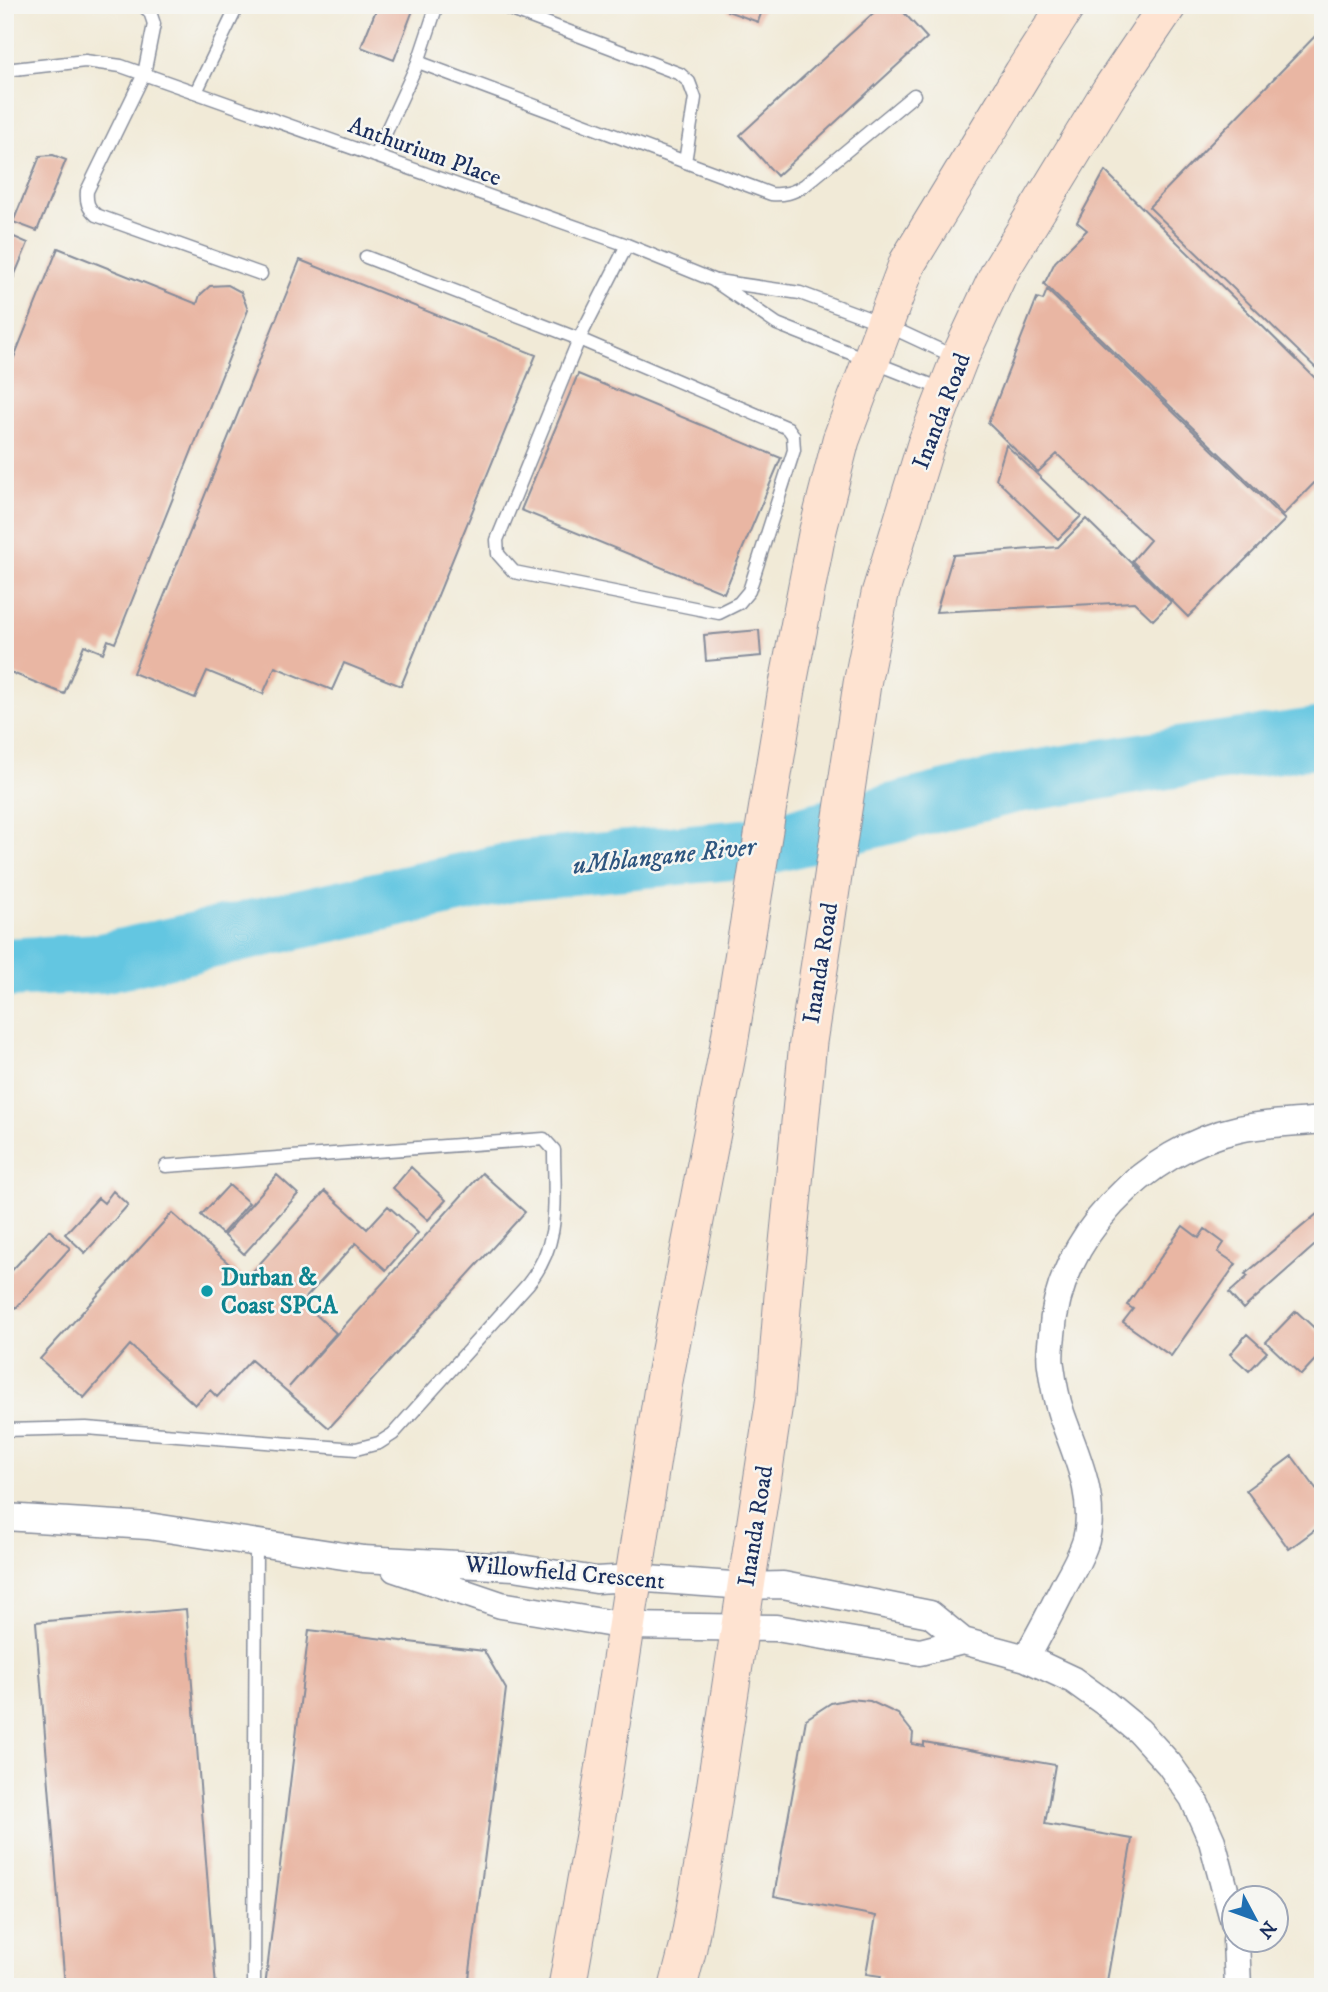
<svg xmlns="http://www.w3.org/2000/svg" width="1328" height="1992" viewBox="0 0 1328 1992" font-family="'IM FELL DW Pica',serif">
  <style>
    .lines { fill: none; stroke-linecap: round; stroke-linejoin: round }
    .river { stroke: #63c6e1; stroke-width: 60 }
    .building { fill: #e9b6a3 }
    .service-casing { stroke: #868c9a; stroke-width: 15 }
    .minor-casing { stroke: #868c9a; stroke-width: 29 }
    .secondary-casing { stroke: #868c9a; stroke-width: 39 }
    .service { stroke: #fff; stroke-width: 12 }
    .minor { stroke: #fff; stroke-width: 26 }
    .secondary { stroke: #fee3d1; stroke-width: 37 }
    .culture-dot { fill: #0f9aa8; stroke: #f6f6f2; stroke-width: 2.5 }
    .labels { text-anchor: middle; stroke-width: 5; stroke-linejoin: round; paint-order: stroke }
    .street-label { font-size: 24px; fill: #1b2f5e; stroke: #f6f6f2 }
    .culture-label { font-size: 24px; font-weight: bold; fill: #0d838f; stroke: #f6f6f2; text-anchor: start }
    .water-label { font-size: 26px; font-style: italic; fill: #2d557f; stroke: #f6f6f2 }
  </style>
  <rect width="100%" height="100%" fill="#f6f6f2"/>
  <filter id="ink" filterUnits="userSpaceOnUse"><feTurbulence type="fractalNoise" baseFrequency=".0143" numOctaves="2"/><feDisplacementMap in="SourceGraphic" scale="14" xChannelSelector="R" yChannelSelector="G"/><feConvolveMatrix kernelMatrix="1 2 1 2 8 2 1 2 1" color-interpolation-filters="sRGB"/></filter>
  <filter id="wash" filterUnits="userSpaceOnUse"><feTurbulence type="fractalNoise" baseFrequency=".00686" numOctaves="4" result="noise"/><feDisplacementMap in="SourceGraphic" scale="28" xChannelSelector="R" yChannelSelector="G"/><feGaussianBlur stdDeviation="1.57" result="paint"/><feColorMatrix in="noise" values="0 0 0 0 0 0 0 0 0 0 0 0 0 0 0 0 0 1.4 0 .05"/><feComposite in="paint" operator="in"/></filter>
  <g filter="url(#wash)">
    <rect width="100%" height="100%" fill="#f1ead7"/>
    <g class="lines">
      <path class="river" d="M5,968L101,963L521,870L753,848L1016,783L1186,756L1323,737"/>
    </g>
    <g id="blocks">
      <path class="building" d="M378,5H415L394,60L361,47Z
        M729,5H764L758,22L727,11Z
        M882,5H897L927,38L777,176L740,135Z
        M1323,28V375L1149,207Z
        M53,155L66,160L37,231L13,222L40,156Z
        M1105,171L1317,380L1320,376L1323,379V474L1283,515L1044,284L1055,262L1087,230L1077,222Z
        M5,233L28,243L5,298Z
        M58,248L197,304L200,295L210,286L228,285L241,292L248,310L115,643L108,640L103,653L84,645L64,694L5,670V380Z
        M300,260L536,355L401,686L344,663L332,690L275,667L263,694L207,671L195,698L133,673Z
        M1047,290L1285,520L1188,617L1132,561L1150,540L1057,454L1038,472L988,423L1037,298L1043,300Z
        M578,374L781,458L724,593L521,510Z
        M1006,445L1081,516L1058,539L996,479Z
        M1086,519L1171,602L1153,620L1134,602L936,612L953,555L1058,547Z
        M759,630L761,656L706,661L704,635Z
        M411,1167L446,1200L428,1220L393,1188Z
        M482,1173L525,1212L329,1428L251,1360L217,1397L210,1390L195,1405L130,1345L84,1398L40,1359L172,1213L246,1279L325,1191L367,1229L388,1206L418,1233L386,1270L356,1243L302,1302L336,1333L289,1387Z
        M277,1175L298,1194L244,1254L224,1235Z
        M229,1185L249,1203L222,1234L201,1215Z
        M113,1191L128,1205L85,1253L65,1234L98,1198L104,1203Z
        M1323,1209V1238L1243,1309L1229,1293L1248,1276L1245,1274Z
        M1183,1226L1199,1238L1205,1229L1224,1243L1218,1252L1236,1264L1171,1356L1123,1322L1133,1309L1127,1305Z
        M49,1230L70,1248L16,1308L5,1298V1278Z
        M1296,1311L1323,1336V1351L1301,1375L1266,1342Z
        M1247,1334L1267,1352L1249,1371L1230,1354Z
        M1292,1456L1323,1498V1524L1289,1549L1246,1490Z
        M186,1609L216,1987H65L36,1622Z
        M309,1630L484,1651L506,1689L468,1987H265Z
        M850,1699L870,1701L898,1714L913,1733L912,1744L924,1746V1742L1055,1765L1045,1824L1132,1839L1106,1987H879L881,1976L866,1974L876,1916L774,1896L806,1719L831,1703Z"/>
    </g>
  </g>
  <g filter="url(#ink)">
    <use href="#blocks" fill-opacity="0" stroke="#868c9a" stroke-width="2"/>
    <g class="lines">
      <defs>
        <path id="service" d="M142,5L150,12L154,24L144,74L87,191C86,202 88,208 96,215L261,274
          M499,5L680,74L689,82L695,98L685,162
          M418,62L437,5
          M5,70L85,61L121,66L627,245L713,280L777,324L944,390
          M196,92L238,5
          M375,156L418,62L771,194C784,195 793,193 805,185L914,95
          M366,257L579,339L497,540L498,554L514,572L719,613L739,603L749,591L794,450L793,435L788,428L579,339L627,245
          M717,281L800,293L884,324L955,357
          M5,1430L86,1428L356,1449L379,1443L393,1434L528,1284C562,1242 554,1201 554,1150L544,1139L166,1166
          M254,1987L256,1544"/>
        <path id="minor" d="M5,1517L148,1526L363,1559L514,1567L596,1580L633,1578L746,1586L783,1585L930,1614L963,1641L1026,1658L1073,1680L1105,1703L1139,1731L1169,1764L1193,1798L1212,1841L1234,1923
          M395,1569L501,1605L625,1626L776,1628L920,1652L963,1641
          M1026,1658C1039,1635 1051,1612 1063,1588C1071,1573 1081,1557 1086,1540C1097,1495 1075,1454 1061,1413C1056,1398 1053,1381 1051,1366C1049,1356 1051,1345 1052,1335C1057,1238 1146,1149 1239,1129C1266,1123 1295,1123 1323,1120
          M1236,1940L1238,1987"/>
        <path id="secondary" d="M567,1987L594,1835L664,1381L728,1050L787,689L817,534L841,440L908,262L1023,73L1067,5
          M678,1987L688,1948L706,1848L775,1397L784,1283L808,1042L862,684L880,594L926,444L959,359L999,273L1110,91L1168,5"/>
      </defs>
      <use href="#service" class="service-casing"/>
      <use href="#minor" class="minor-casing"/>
      <use href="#secondary" class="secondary-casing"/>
      <use href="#service" class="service"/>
      <use href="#minor" class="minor"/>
      <use href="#secondary" class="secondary"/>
    </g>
  </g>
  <circle class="culture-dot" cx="207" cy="1291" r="7"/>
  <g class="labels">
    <g class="street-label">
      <text transform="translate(425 151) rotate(20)" y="8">Anthurium Place</text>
      <text transform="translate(941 411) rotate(-69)" y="8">Inanda Road</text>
      <text transform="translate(820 963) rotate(-81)" y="8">Inanda Road</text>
      <text transform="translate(755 1526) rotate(-81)" y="8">Inanda Road</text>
      <text transform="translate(565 1572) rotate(5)" y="8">Willowfield Crescent</text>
    </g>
    <g class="culture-label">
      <text x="221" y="1285">Durban &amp;<tspan x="221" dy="28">Coast SPCA</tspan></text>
    </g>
    <g class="water-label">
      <text transform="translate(664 855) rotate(-6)" y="9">uMhlangane River</text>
    </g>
  </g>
  <rect width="1328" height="1992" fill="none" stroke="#f6f6f2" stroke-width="28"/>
  <g transform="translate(1255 1919) rotate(131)"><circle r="33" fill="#f6f6f2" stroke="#9ea6b7" stroke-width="2"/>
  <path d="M0-5L12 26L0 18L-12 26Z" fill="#1f6fb2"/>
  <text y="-10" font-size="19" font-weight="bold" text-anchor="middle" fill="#1b2f5e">N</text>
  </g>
</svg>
